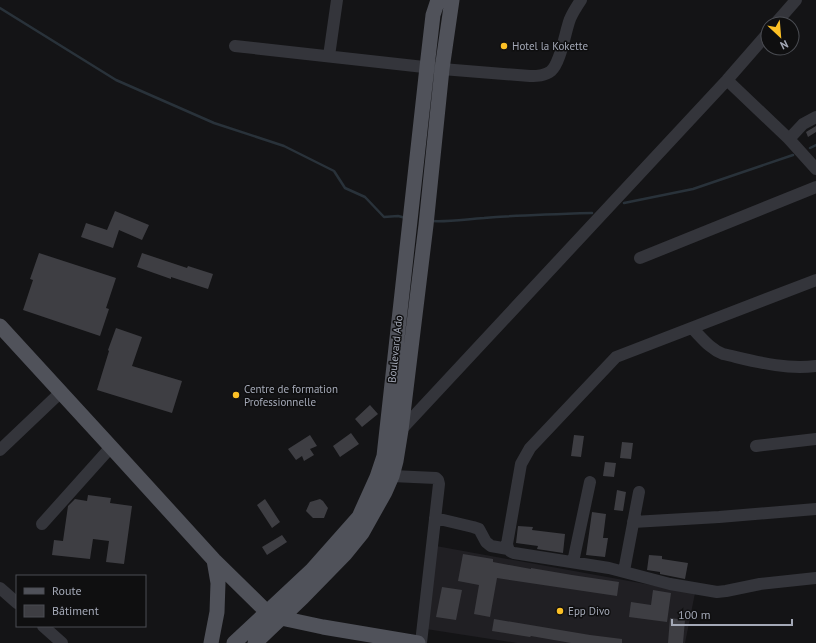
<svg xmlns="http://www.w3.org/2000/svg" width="816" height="643" viewBox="0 0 816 643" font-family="'PT Sans',sans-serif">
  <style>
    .built { fill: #201f23 }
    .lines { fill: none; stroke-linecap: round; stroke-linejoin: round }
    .stream { stroke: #29323a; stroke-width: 2.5 }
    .building { fill: #3e3e43 }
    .minor { stroke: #34353b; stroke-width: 12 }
    .major { stroke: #50525a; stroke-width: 15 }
    .poi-dot { fill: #fcc025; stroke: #0f0f10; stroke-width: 1.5 }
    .labels { text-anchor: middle; stroke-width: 3; stroke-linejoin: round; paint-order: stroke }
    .poi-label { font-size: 11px; fill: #a4a9b7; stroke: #0f0f10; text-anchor: start }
    .street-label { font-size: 11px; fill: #a4a9b7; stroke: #0f0f10 }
  </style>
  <rect width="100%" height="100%" fill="#141416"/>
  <path class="built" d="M436,546L695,593L685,643H517L426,629Z"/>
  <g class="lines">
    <path class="stream" d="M0,8L116,80L214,123L284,146L334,171L345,188L365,197L384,217L398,216L406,218
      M810,148L816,145
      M624,203L693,189L793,155
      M432,221C450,222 467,219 484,218C520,215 556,214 592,213"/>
  </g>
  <path class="building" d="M816,126V132L808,137L806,132Z
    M115,211L149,225L142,240L119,230L113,248L81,237L86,223L107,230Z
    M39,253L116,278L106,308L109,309L100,336L23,310L33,280L30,279Z
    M142,253L187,268L188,266L213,274L208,289L171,277V279L137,267Z
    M116,328L142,337L132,366L182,381L172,413L97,390L109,351L108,350Z
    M370,405L378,414L362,427L355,419Z
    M351,433L359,444L340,457L333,446Z
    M310,435L317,446L310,449L314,455L304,461L302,456L296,460L288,449Z
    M574,435L584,436L581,457L571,456Z
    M622,442L633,443L631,459L620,458Z
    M605,462L616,463L614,477L603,476Z
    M617,490L626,492L623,511L614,510Z
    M88,495L111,498L110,503L132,506L124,564L106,562L109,541L93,539L90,559L52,555L54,540L63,541L68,506L75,499L87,501Z
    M265,499L280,522L272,528L257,505Z
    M320,499L323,501L328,508L324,518H313L306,511L310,502Z
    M592,512L606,514L603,538H608L605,557L586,555Z
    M518,526L533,527L532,530L565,534L563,553L537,549L538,546L516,543Z
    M282,535L287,542L267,555L262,547Z
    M463,554L493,559V562L531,569V568L572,575L619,582L617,596L497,578L490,617L474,614L479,585L458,581Z
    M649,555L662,556V559L688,563L685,579L660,574V572L647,570Z
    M442,587L462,590L456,620L436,617Z
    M653,590L671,593L667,622L629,617L631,602L651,605Z
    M670,618L685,620L683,643H668Z
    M494,619L590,635L622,639V643H571L531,636L530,637L492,631Z"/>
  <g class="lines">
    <path class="minor" d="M775,24L796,0
      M235,46L442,69L530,76C537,76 545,76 551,71C561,62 565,32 570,19C573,12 577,6 581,0
      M329,56L337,0
      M727,80L789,139L816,169
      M789,139L803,124L816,117
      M640,258L816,187
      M816,280L616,357L530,448L521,464L507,544C508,549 509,552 514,553L609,568L670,584L717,592L726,591L760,584L816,578
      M692,328C702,338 710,349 723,354C754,361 784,370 816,366
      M401,430L727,80L768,33
      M756,446L816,439
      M0,450L61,392
      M392,476L436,478L438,480L439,484L421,643
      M435,518L473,527L479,529L486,542L491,546L508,549
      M633,522L719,517L816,509
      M42,524L111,447
      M573,562L590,482
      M624,571L639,492
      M0,588L17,603
      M43,626L62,643"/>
    <path class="major" d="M0,326L111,447L214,560L267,612L281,618L323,627L418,643
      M211,643L217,612L218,583L214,560
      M234,643L312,570L359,517L377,477L384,456L427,67L433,15L438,0
      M255,643L303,597L345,554L362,533L385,492L392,476L396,461L401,430L426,225L442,69L452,0"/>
  </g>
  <g class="poi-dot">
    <circle cx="504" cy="46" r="4"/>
    <circle cx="236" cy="395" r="4"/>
    <circle cx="560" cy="611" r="4"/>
  </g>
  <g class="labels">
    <g class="poi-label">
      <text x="512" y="50">Hotel la Kokette</text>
      <text x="244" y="393">Centre de formation<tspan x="244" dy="13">Professionnelle</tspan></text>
      <text x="568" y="615">Epp Divo</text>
    </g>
    <g class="street-label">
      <text transform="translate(395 349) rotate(-84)" y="4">Boulevard Ado</text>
    </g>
  </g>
  <rect x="16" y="575" width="130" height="52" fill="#0f0f10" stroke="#4b4d53"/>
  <rect x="24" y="588" width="20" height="6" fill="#50525a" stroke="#4b4d53"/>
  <text x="52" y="595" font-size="12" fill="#a4a9b7">Route</text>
  <rect x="24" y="605" width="20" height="12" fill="#3e3e43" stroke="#4b4d53"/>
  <text x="52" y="615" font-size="12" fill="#a4a9b7">Bâtiment</text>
  <g transform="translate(780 36) rotate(154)"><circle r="19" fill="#0f0f10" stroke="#4b4d53"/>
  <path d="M0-3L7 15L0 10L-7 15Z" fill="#fcc025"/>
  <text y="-6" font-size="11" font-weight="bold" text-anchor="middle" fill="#a4a9b7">N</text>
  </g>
  <path d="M672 619v6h120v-6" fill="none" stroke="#a4a9b7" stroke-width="2"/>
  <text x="678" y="619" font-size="12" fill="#a4a9b7" stroke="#0f0f10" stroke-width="3" paint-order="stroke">100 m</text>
</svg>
